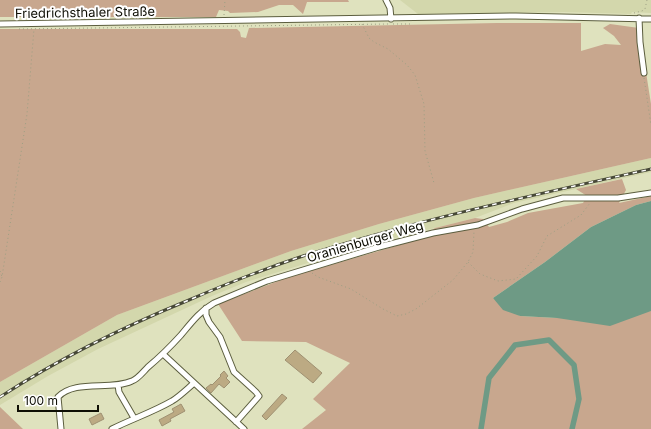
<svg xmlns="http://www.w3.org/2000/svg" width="651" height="429" viewBox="0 0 651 429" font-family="Inter,sans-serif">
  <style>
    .built { fill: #d3d7ac }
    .green { fill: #c8a78e }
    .water { fill: #6e9a85 }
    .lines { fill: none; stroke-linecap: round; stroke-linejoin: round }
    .canal { stroke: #6e9a85; stroke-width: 5.5 }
    .building { fill: #bcaa83; stroke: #9f9172 }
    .minor-casing { stroke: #5c5e3f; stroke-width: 7 }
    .path { stroke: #9c9f83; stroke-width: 1; stroke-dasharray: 1 3; stroke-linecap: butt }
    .minor { stroke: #fff; stroke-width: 5 }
    .rail-casing { stroke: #474837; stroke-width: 3 }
    .rail { stroke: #fff; stroke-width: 1.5; stroke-dasharray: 4.5; stroke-linecap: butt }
    .labels { text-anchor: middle; stroke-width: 4; stroke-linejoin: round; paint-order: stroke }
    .street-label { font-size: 13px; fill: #0e0e04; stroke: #fff }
  </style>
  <rect width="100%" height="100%" fill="#dfe2be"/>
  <path class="built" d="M400,0H651V13L632,12L631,14L564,12L418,14Z
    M651,158V172L514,203L475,218L367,245L246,282L212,296L98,349L48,376L0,405V382L117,315L291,251L379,224L474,198Z"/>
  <path class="green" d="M0,0H348L349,2H307L303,14L293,5H279L258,12L230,13L228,11L219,10L216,17H0Z
    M497,23H581V51L605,44L621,45L614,36L603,28L610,24L639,28L651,104V158L474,198L379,224L291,251L117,315L0,382V29H237L240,32L241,37L246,38L249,28Z
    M622,179L626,190L619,203L651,196V201L636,205L591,227L545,262L493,298L520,316L557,318L651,311V429H302L326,410L313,399L350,363L306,342L242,341L218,304L286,278L420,239L435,228L475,218L483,219L489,227L507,222L528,213L583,203L587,196L576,189Z
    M0,407L23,429H0Z"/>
  <path class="water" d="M651,201V311L610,326L557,318L520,316L503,310L493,298L545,262L591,227L636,205Z"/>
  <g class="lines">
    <path class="canal" d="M481,429L489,378L515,345L549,340L574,365L579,399L572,429"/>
  </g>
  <path class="building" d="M295,350L322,373L313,383L285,360Z
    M224,371L228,376L226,378L230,382L224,388L219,384L211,393L206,388L211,384L212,385L221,376L220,375Z
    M282,394L287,398L266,420L262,416Z
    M181,404L185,411L170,419L171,421L162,426L159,420L174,412L172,409Z
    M101,413L104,419L92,425L89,419Z"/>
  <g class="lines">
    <defs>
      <path id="minor" d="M386,0L390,8L391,19
        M639,18L640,42L644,73
        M0,24L516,16L651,19
        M206,308V315L209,322L220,337L234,372L256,392L259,396L236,422
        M163,354L244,429
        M118,385L119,392L134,418
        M61,429L58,397C75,379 110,391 132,381C138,379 143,372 148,367C160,357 171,346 181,335C191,323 200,311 214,303L267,281L379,247L433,233L478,225L522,209L563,198H618L651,193
        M112,429C132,419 153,412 172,401C180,396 187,389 194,383"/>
    </defs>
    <use href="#minor" class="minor-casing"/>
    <path class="path" d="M634,13L642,11L645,9L647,0
      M224,15L225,0
      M362,24L369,38L374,42L388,49L407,65L415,75L424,104L425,151L434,183
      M393,24H411
      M19,29L389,24
      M644,78L651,125
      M468,262L480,274L498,281L516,279L537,256L547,236L581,215L590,203
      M0,271L2,277
      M312,273L318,277L351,289L383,309L397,316L406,314L416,309L453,280L468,262L473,252L474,231
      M0,282L2,277L27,114L34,29"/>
    <use href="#minor" class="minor"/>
    <defs>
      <path id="rail" d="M0,397C60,358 123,327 189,300C226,284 264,269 303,256C417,220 534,195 651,169"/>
    </defs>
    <use href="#rail" class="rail-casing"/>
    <use href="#rail" class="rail"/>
  </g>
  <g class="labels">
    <g class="street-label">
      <text transform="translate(85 12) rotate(-1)" y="5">Friedrichsthaler Straße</text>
      <text transform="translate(365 241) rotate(-16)" y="5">Oranienburger Weg</text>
    </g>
  </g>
  <path d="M18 405v6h80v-6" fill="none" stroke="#0e0e04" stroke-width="2"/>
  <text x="24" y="405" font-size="12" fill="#0e0e04" stroke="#ffffff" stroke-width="3" paint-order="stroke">100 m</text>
</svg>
